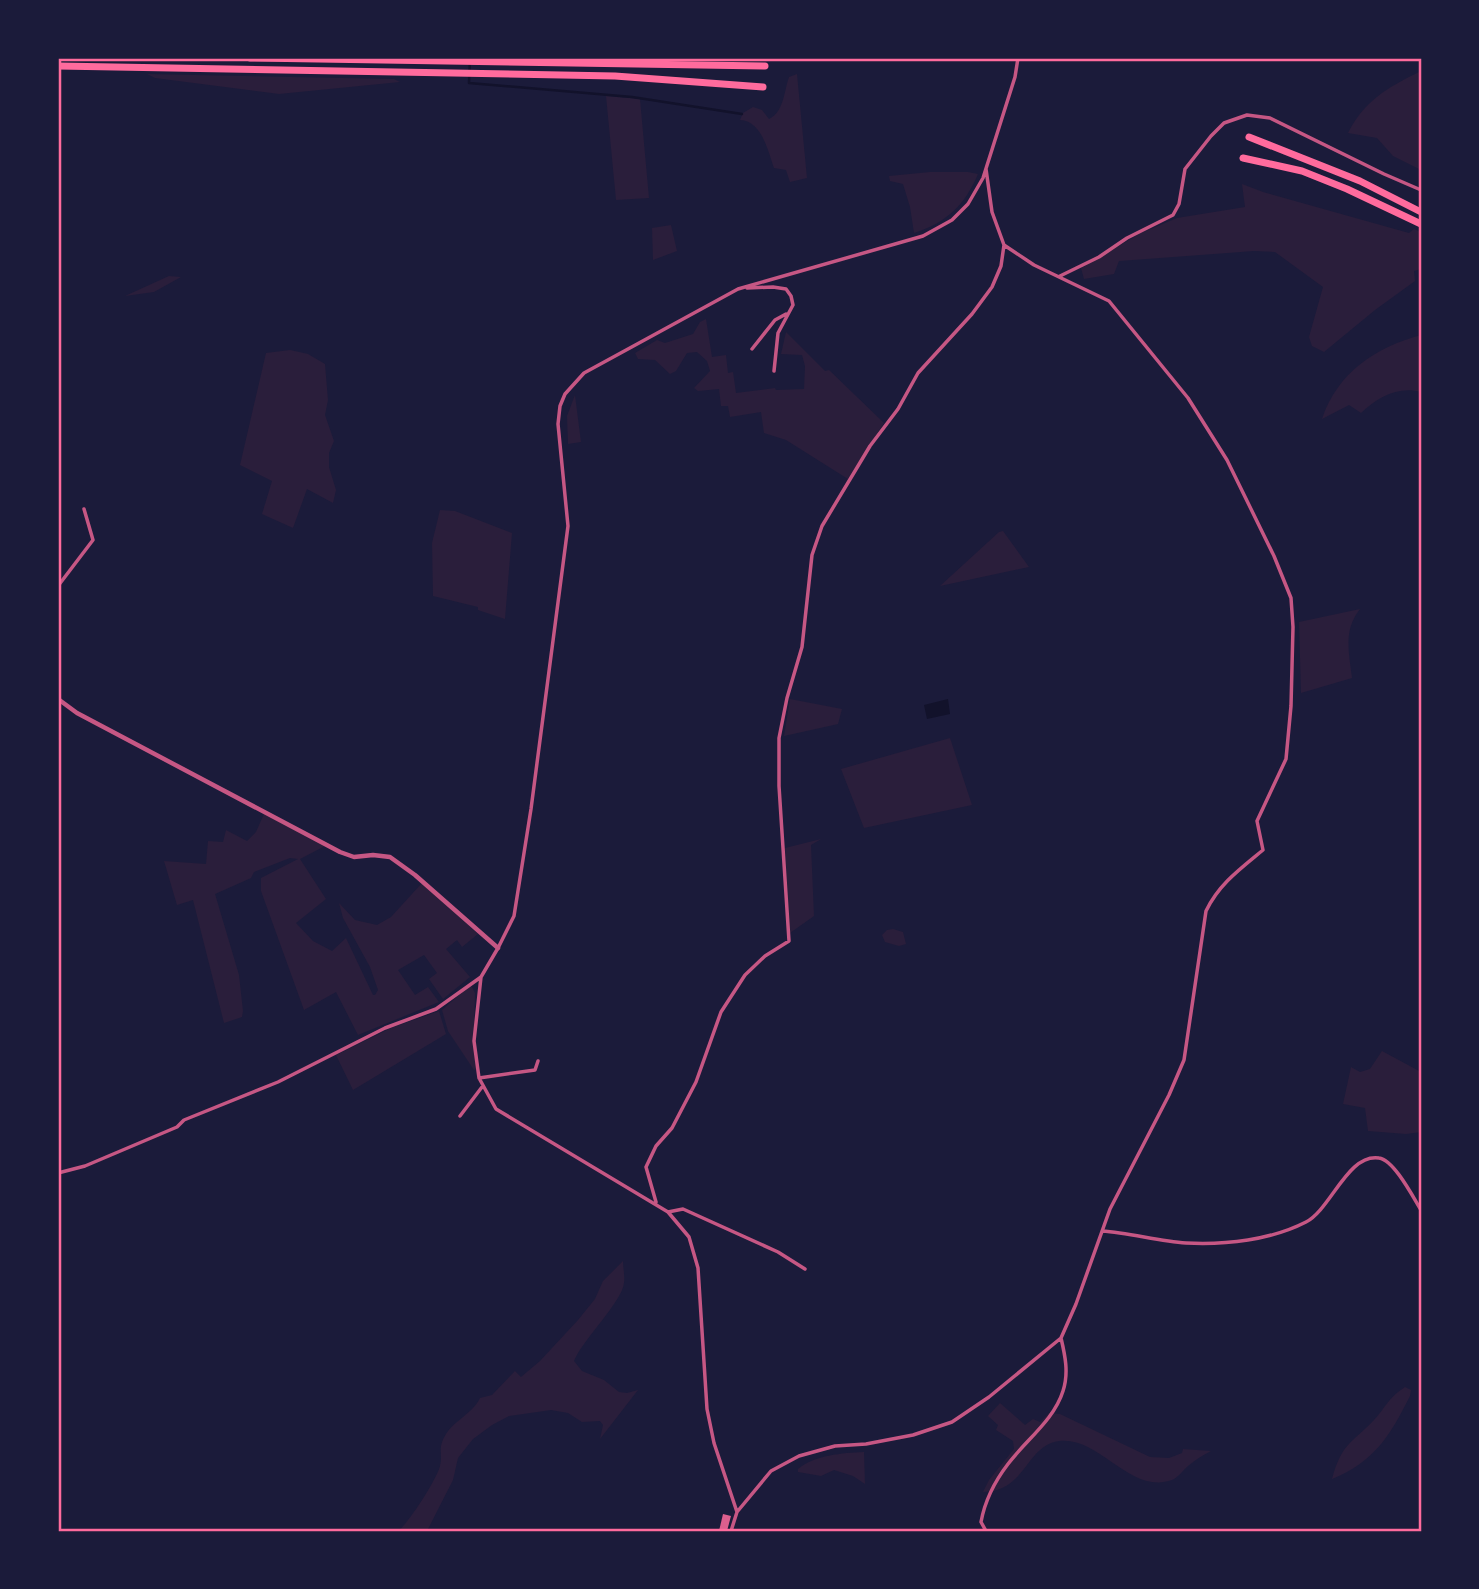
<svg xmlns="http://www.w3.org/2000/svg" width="1479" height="1589" viewBox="0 0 1479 1589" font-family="Lato,sans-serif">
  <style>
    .green { fill: #2a1e3b }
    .water { fill: #12122b }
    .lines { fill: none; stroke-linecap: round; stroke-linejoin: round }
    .stream { stroke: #12122b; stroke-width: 2.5 }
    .building { fill: #dd5f8e }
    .minor { stroke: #c65784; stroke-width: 3.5 }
    .tertiary { stroke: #c65784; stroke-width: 4.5 }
    .motorway { stroke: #ff6b9d; stroke-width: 7 }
    .neatline { fill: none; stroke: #ff6b9d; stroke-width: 2.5 }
  </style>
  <rect width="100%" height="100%" fill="#1b1b3a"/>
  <path class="green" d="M1419,72L1421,80V170L1393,156L1377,138L1348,133C1365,100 1387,88 1419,72Z
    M147,74L394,79L400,82L279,94L155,78Z
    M797,74L807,178L790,182L786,170L774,168C768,151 762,121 740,120L743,113L753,107L762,110L769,119C784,112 784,91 789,77Z
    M606,96L640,99L649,198L616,200Z
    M930,172H968L978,174C965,205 946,223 914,233L910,207L903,184L890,181L889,176Z
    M1242,184L1263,192L1409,233L1414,229L1421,232V269L1414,271L1415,281L1375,310L1324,352L1312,346L1309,337L1323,287L1275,252L1254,251L1119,261L1114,274L1084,279L1081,268L1141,233L1177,218L1245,207Z
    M671,225L677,251L653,260L652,228Z
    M169,276L181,277L154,292L125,296Z
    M706,319L712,357L726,355L728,373L733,372L736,393L775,388L776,390L804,389L805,366L802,355L781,354L786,332L825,371L829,370L884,423L848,479L786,440L764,433L761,412L730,417L728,406H721L719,389L698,391L694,388L710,371L707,361L697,352L687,353L676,371L670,374L655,360L638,359L635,353L657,340L665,343L693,334L700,322Z
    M1421,335V392C1398,386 1378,397 1361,413L1349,405L1322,419C1337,373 1376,347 1421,335Z
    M290,350L308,354L325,364L328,400L325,415L334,441L329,453V467L336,490L333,503L307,489L293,528L262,514L272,481L240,465L266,353Z
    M575,395L581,442L568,444L567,416Z
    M440,510L455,511L512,533L505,619L478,610V607L433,596L432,543Z
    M1003,531L1029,567L940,586L999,532Z
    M1360,609C1343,630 1349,653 1352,678L1301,693L1299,622Z
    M790,699L842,709L838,724L784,736Z
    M950,738L972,805L864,828L841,769Z
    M264,814L325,846L300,859L326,899L296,923L313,941L332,951L346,938L373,995H375L378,990L370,967L343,918L339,903L355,920L377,925L391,917L422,883L478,934L462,947L457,940L446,949L470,977L443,999L429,979L437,973L424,955L398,970L415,995L428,987L439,1002L358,1035L336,992L304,1010L261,891V878L298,859L290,858L254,872L251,878L215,894L239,975L243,1011L242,1017L224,1023L193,900L177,905L164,861L206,864L208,841L223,842L226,830L247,841L256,832Z
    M821,839L811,845L814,916L790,933L785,848Z
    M893,929L903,932L906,944L899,946L885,942L882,935L887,930Z
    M468,987H472L475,993L474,1044L477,1069L474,1070L448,1031L442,1010Z
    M439,1011L446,1034L353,1090L336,1055L391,1028Z
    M1382,1051L1421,1072V1132L1406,1134L1368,1131L1365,1108L1343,1104L1351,1067L1360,1072L1370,1069Z
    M623,1261C623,1268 625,1276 624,1283C622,1302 583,1339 574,1361L582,1371L604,1380L619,1392L627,1393L638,1390L600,1439L603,1425L600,1421L582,1422L568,1413L551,1410L509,1416L492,1425L473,1439L458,1458L453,1480L427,1531H398C408,1524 437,1479 440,1466C443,1452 437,1449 446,1434C455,1420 473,1413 480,1398L492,1395L515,1371L521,1377L540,1361L578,1320L595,1299L603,1281Z
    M1405,1387L1411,1390L1410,1396C1390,1436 1374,1462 1332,1479C1342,1443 1351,1444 1374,1420C1387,1406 1387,1399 1405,1387Z
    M1000,1403L1025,1425L1033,1419L1040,1422L1049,1413L1060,1414L1150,1457L1169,1458L1182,1453L1183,1449L1211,1451C1203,1455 1195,1460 1188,1466C1183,1470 1179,1477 1172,1480C1130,1495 1100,1436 1059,1441C1026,1445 1026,1492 983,1492L989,1480L1014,1449L1013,1441L996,1430L998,1425L988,1416Z
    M864,1452L865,1484L853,1476L834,1470L821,1476L798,1472V1469C815,1455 842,1453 864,1452Z"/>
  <path class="water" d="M948,699L950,714L927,719L924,705Z"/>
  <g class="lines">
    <path class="stream" d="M470,58L469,83L632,97L742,114"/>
  </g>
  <path class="building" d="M723,1514L731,1516L727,1531H719Z"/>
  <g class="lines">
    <path class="minor" d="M1060,276L1099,257L1127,238L1173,215L1179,204L1185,169L1211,136L1224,123L1247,115L1270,118L1384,174L1421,190
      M747,288L773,287L786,289L791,296L793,305L778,333L774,371
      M752,349L775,320L786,314
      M58,586L93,540L84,509
      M479,1078L535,1070L538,1061
      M460,1116L482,1087
      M58,1173L85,1166L177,1127L184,1120L278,1082L385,1028L436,1009L481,977
      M656,1202L646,1167L656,1146L672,1128L696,1082L721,1012L745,975L765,956L789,941L779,786V738L787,698L802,647L812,555L822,526L870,446L898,409L918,373L972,314L992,287L1001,266L1004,245
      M668,1212L683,1209L778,1252L805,1269
      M1102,1231C1130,1233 1158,1241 1186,1243C1226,1245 1271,1240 1306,1222C1331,1209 1348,1153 1379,1158C1394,1160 1413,1197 1421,1210
      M737,1512L714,1443L707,1409L698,1268L689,1237L668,1212L496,1109L479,1078L474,1041L481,977L498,948L514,916L531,809L568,526L558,424L560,406L565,394L584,373L738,289L923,236L952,220L968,204L983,178L1015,77L1018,58
      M731,1531L737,1512L771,1471L799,1456L835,1446L866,1444L913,1435L952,1422L989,1397L1061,1338L1076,1304L1110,1209L1169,1095L1184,1060L1206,911C1219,884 1240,869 1263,850L1257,821L1286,759L1291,706L1293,627L1291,598L1274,556L1227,460L1188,398L1109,301L1034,265L1004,245L992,212L986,169
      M986,1531L981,1522C985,1500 995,1481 1008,1464C1026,1440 1054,1420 1063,1391C1069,1373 1065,1355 1061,1338"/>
    <path class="tertiary" d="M58,699L77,713L340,852L354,857L373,855L390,857L415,875L498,948"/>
    <path class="motorway" d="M250,58L765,66
      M58,66L615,76L763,87
      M1249,137L1360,181L1421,212
      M1243,158L1302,171L1347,189L1421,224"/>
  </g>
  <rect width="1479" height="1589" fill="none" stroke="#1b1b3a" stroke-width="119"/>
  <rect x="60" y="60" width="1360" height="1470" class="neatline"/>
</svg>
